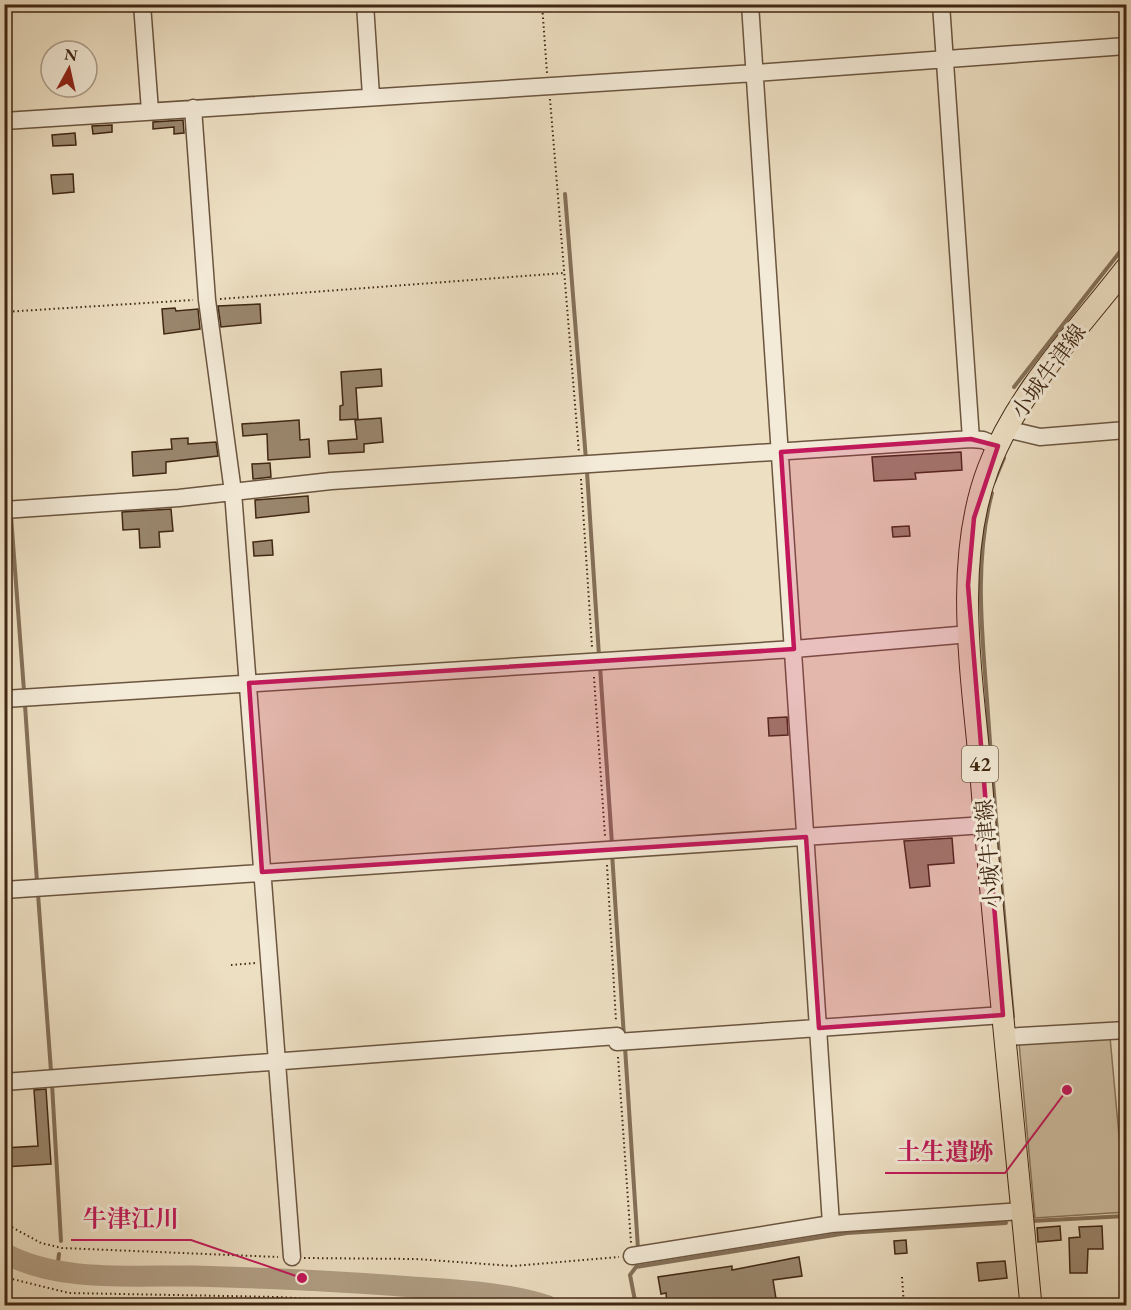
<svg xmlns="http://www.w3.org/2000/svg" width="1131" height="1310" viewBox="0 0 1131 1310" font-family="'EB Garamond','Noto Serif JP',serif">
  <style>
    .green { fill: #d0c0a4; stroke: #88745c; stroke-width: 1.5 }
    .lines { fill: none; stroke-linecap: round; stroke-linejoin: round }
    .stream { stroke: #847058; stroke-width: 4 }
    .river { stroke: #b2a086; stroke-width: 21 }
    .building { fill: #9a876e; stroke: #402713; stroke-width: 1.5 }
    .minor-casing { stroke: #6b553f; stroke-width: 19 }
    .major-casing { stroke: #402713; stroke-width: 23 }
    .path { stroke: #402713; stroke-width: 2; stroke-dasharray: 1.5 3; stroke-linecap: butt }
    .minor { stroke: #f3ead7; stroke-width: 16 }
    .major { stroke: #eddfc2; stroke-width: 21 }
    .marked { fill: #c2185b; fill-opacity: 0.2; stroke: #c2185b; stroke-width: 4.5; stroke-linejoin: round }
    .labels { text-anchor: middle; stroke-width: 6; stroke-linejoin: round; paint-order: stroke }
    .shield { fill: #f3ead7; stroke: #76624e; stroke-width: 1.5 }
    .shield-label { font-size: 21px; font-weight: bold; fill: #402713 }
    .street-label { font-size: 22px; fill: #402713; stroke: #f3ead7 }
    .leader { fill: none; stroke: #c2185b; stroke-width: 2 }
    .callout-dot { fill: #c2185b; stroke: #f3ead7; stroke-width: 2 }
    .callout-label { font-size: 24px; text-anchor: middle; font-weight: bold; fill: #c2185b; stroke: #f3ead7; stroke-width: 6; stroke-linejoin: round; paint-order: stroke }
  </style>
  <rect width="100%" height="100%" fill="#eddfc2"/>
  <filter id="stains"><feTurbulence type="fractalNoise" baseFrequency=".00333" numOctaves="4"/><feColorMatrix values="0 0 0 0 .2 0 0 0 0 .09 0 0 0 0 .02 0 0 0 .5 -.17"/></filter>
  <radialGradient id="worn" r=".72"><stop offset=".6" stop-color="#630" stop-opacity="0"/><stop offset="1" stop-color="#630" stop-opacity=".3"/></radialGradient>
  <path class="green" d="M1110,1037L1126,1212L1035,1218L1019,1043Z"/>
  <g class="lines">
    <path class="stream" d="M565,194L586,460
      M1014,387L1126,244
      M4,424L10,504
      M587,472L599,656
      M994,482L1004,458
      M992,493C973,565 983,640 988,714C995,815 1004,916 1013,1017
      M11,516L24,691
      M600,666L612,844
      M25,705L37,882
      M612,853L624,1037
      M38,894L51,1071
      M625,1047L638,1249
      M52,1084L61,1241
      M1032,1218V1221L1126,1216
      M57,1270L59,1254
      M636,1306L630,1275L636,1267L847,1233L1006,1223"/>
    <path class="river" d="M4,1253C59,1283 133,1275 193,1276C267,1278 339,1281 412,1287C457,1290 505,1292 548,1306"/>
  </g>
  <path class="building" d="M183,120L184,133L174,134V127L153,129V122Z
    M112,125V132L93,134L92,126Z
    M75,133L76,145L53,146L52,135Z
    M73,174L74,192L53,194L51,175Z
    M260,304L261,323L221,327L218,306Z
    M175,308L176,311L198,309L200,329L164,334L162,309Z
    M381,369L382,386L356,388L358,419L340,420V406L343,405L341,372Z
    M381,418L383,442L364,444V452L329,454L328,441L357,439L355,420Z
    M299,420L300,440L309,439L310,457L268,460L267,434L243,436L242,424Z
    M188,438V444L216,442L218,456L166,462V473L133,476L132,452L172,449L171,439Z
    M961,452L962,470L915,473L916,479L874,481L872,457Z
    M270,463L271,477L253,479L252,464Z
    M308,496L309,512L256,518L255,500Z
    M171,509L173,531L159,532L160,547L140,548L139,529L123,530L122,512Z
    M909,526L910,536L893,537L892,527Z
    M272,540L273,555L254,556L253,542Z
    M787,717L788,735L769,736L768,718Z
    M952,838L954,863L928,865L930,886L910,888L904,841Z
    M46,1089L51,1164L4,1167V1148L38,1146L34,1090Z
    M1060,1226L1061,1240L1038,1242L1037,1228Z
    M1102,1226L1103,1249H1088L1087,1273H1070L1069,1238L1080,1237L1079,1227Z
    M906,1240L907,1253L895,1254L894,1241Z
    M799,1257L802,1276L773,1280L777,1305H667L666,1293L661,1294L658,1277L732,1266V1270Z
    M1005,1261L1007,1278L979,1281L977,1263Z"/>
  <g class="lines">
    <defs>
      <path id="minor" d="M142,4L150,111
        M365,4L371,96
        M750,4L831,1224
        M941,4L971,439
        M193,108L207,300L233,492L292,1257
        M4,121L755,73L1126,46
        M1006,429L1040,437L1126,430
        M4,510L179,498L331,481L971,439L983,440L998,446
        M4,699L794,649L970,634
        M4,890L985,825
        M1005,1037L1126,1030
        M617,1042L1003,1015
        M4,1082L617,1036
        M632,1256L831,1224L1022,1211"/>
      <path id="major" d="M1031,1306C1015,1133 996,961 982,789C974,687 951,567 988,469C1016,394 1077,331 1126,268"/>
    </defs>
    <use href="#minor" class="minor-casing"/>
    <use href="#major" class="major-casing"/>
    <path class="path" d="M542,4L547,73
      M550,99L579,453
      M220,299L564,273
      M4,312L193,300
      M581,479L592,647
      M594,677L605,836
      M607,865L616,1021
      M231,965L255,963
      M618,1057L631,1243
      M4,1223L41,1243L62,1248L278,1257
      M304,1258L416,1259L513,1266L619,1257
      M4,1277L69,1293L278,1297L433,1306
      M902,1277L904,1306
      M278,1297L279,1306"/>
    <use href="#minor" class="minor"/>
    <use href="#major" class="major"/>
  </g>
  <path class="marked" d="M971,439L998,446L974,518L968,585L1003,1015L819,1028L806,837L262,872L249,683L794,649L781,452Z"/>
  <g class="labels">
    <rect class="shield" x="962" y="746" width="36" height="36" rx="4.5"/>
    <g class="shield-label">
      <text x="980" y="771">42</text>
    </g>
    <g class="street-label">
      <text transform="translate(1048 371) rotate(-54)" y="8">小城牛津線</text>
      <text transform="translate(988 854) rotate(-95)" y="8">小城牛津線</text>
    </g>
  </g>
  <path class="leader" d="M1067 1090L1005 1173H885M302 1278L191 1240H71"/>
  <g class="callout-dot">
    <circle cx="1067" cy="1090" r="6"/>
    <circle cx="302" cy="1278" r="6"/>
  </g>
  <g class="callout-label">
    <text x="945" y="1160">土生遺跡</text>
    <text x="131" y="1227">牛津江川</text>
  </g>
  <rect width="1131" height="1310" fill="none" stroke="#eddfc2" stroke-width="24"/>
  <rect x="6" y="6" width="1119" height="1298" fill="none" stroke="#402713" stroke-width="3"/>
  <rect x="12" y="12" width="1107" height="1286" fill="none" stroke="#402713" stroke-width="1.5"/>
  <g transform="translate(69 69) rotate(8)"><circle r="28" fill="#f3ead7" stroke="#ab9c89" stroke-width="1.5"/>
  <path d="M0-4.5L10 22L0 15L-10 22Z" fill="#8f2418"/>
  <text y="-9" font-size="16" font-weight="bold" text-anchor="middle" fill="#402713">N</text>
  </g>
  <rect width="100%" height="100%" filter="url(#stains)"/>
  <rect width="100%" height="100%" fill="url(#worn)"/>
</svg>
